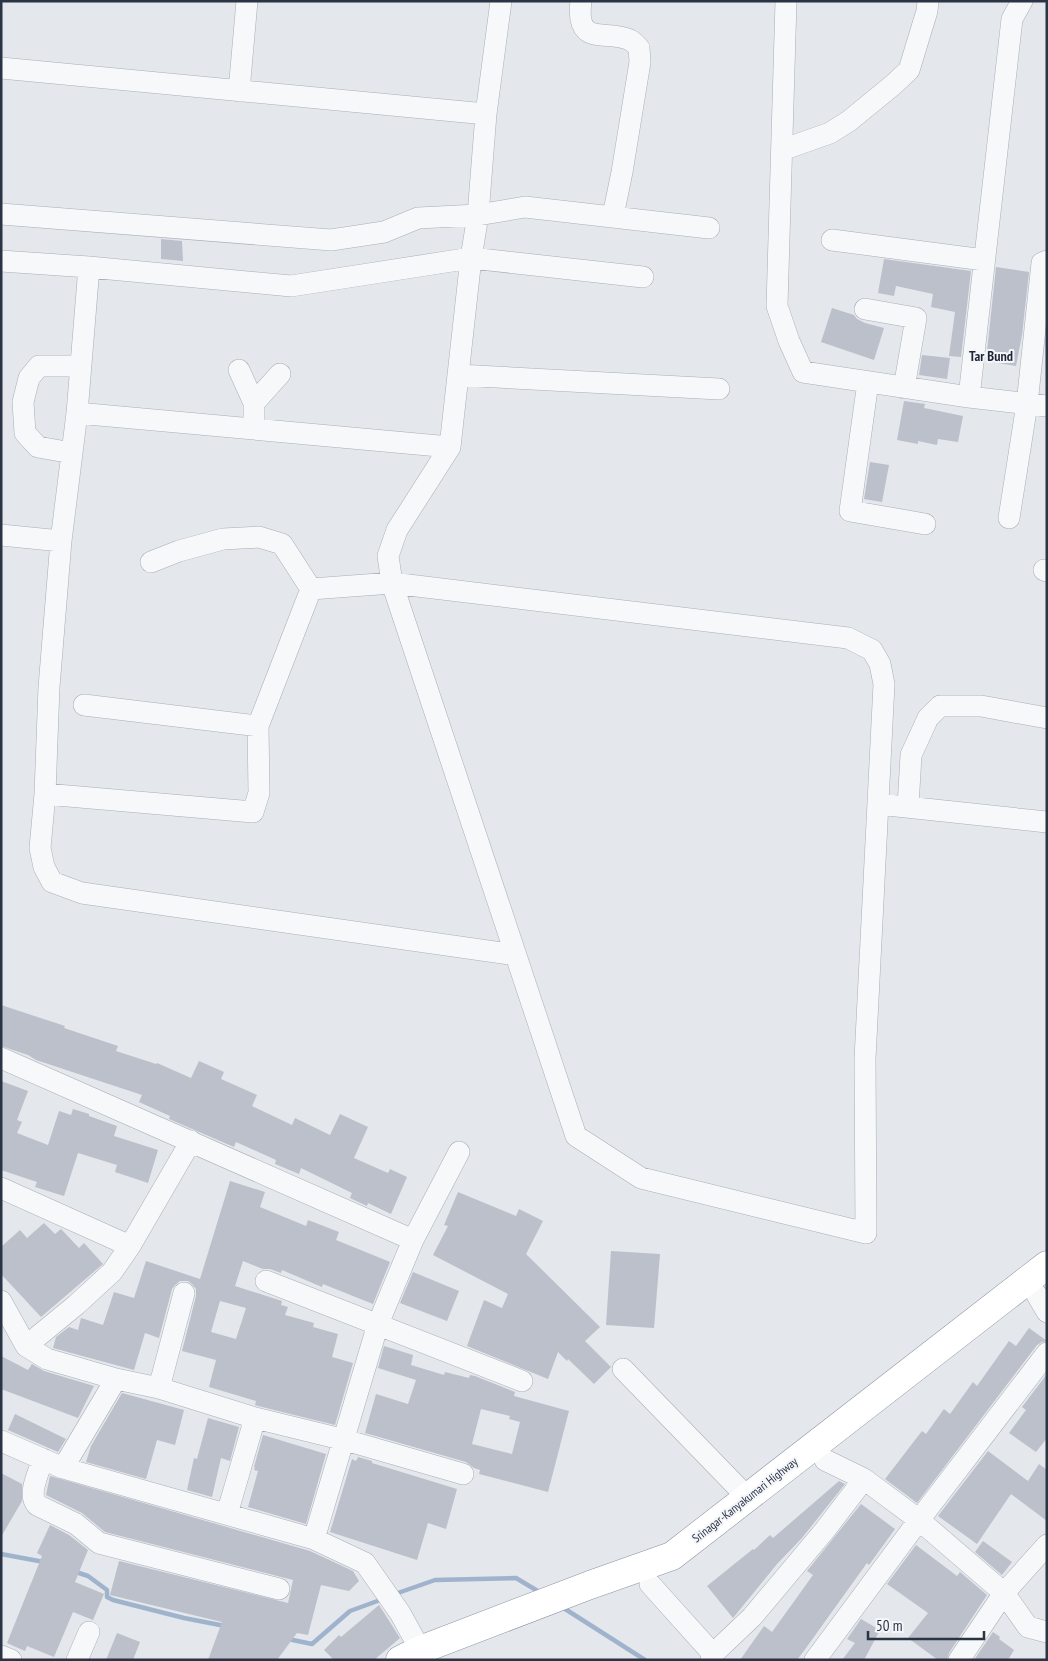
<svg xmlns="http://www.w3.org/2000/svg" width="1048" height="1661" viewBox="0 0 1048 1661" font-family="'PT Sans Narrow',sans-serif">
  <style>
    .lines { fill: none; stroke-linecap: round; stroke-linejoin: round }
    .stream { stroke: #9fb4cc; stroke-width: 4.5 }
    .building { fill: #bbc0ca; fill-rule: evenodd }
    .minor-casing { stroke: #a9aeb7; stroke-width: 22 }
    .highway-casing { stroke: #8b94a3; stroke-width: 29 }
    .minor { stroke: #f7f8fa; stroke-width: 21 }
    .highway { stroke: #fff; stroke-width: 28 }
    .labels { text-anchor: middle; stroke-width: 4; stroke-linejoin: round; paint-order: stroke }
    .street-label { font-size: 12px; fill: #2b3445; stroke: #f4f6f9 }
    .neighbourhood-label { font-size: 14px; font-weight: bold; fill: #1d2536; stroke: #f4f6f9 }
  </style>
  <rect width="100%" height="100%" fill="#e4e7ec"/>
  <g class="lines">
    <path class="stream" d="M1,1554L44,1562
      M73,1571L88,1576L107,1590V1597L113,1600L184,1618L225,1626
      M395,1594L435,1580L516,1578L541,1593
      M562,1607L645,1660
      M288,1639L312,1644L350,1611L383,1599"/>
  </g>
  <path class="building" d="M161,239L182,241L183,261L161,259Z
    M884,259L971,271L961,357L949,356L955,312L931,307L933,294L896,286L894,296L878,293Z
    M996,267L1029,272L1022,335L1016,366L986,361Z
    M832,308L854,315L857,319L865,323L884,328L874,360L821,342Z
    M922,355L950,358L947,379L919,375Z
    M904,401L925,404L924,408L963,416L958,442L938,439L937,445L918,441V444L897,440Z
    M870,462L889,465L882,502L864,499Z
    M1,1005L65,1026L64,1028L118,1046L116,1051L156,1064L157,1063L191,1078L199,1061L224,1072L221,1079L257,1095L252,1106L292,1125L295,1118L330,1135L340,1114L368,1127L354,1158L388,1173L390,1169L407,1177L391,1214L368,1203L367,1206L350,1198L352,1193L301,1168L299,1174L275,1164L276,1160L236,1142L234,1147L169,1119L170,1116L139,1102L142,1095L36,1060L28,1055L1,1046Z
    M1,1081L28,1091L17,1120L22,1122L17,1133L48,1145L59,1111L71,1115L73,1109L89,1114V1116L117,1126L114,1136L158,1150L148,1183L115,1172L117,1165L78,1153L64,1196L35,1187L37,1182L1,1170Z
    M230,1181L265,1192L260,1207L306,1226L308,1220L339,1232L336,1240L390,1262L373,1304L323,1284L322,1287L282,1270L281,1273L270,1269H263L243,1261L235,1286L282,1301L281,1305L288,1307L285,1315L314,1323L313,1327L338,1334L332,1357L353,1363L335,1425L258,1406L255,1405L256,1401L209,1387L216,1360L182,1351L196,1296V1289L192,1284L188,1281H180L175,1285L172,1289L159,1338L145,1333L134,1370L53,1348L56,1337L69,1327L78,1330L81,1318L103,1325L114,1292L134,1298L146,1261L200,1279ZM220,1301L246,1308L236,1339L211,1332Z
    M458,1192L516,1216L519,1209L543,1221L526,1254L600,1327L585,1341L611,1367L594,1384L568,1359L567,1361L558,1352L548,1379L467,1346L484,1300L502,1308L508,1294L433,1255L448,1226L444,1225Z
    M44,1223L55,1234L61,1229L79,1248L84,1243L103,1264L41,1317L1,1274V1247L20,1230L27,1238Z
    M611,1251L660,1254L654,1328L606,1325Z
    M413,1272L459,1291L447,1321L400,1303Z
    M1029,1328L1047,1341L1042,1342L1037,1345L917,1503L885,1479L922,1431L926,1434L944,1409L950,1414L973,1382L977,1386L1009,1341L1016,1346Z
    M384,1346L413,1355L411,1365L444,1375L445,1372L469,1378L470,1375L475,1376L515,1392L514,1396L569,1411L548,1492L479,1474L480,1470L474,1468L466,1462L365,1433L376,1394L408,1404L416,1380L378,1368ZM481,1409L510,1416L509,1419L520,1422L512,1454L472,1444Z
    M1,1356L28,1370L32,1364L44,1371L94,1386L78,1418L1,1389Z
    M1047,1374V1438L1036,1452L1009,1433L1026,1410L1022,1407Z
    M122,1393L184,1410L175,1445L157,1440L146,1479L86,1462L91,1446Z
    M15,1414L66,1439L58,1452L8,1430Z
    M208,1418L239,1427L230,1461L221,1458L212,1497L187,1490L194,1458L197,1459Z
    M263,1435L326,1454L306,1524L248,1507L258,1471L254,1470L255,1467H254Z
    M988,1451L1028,1481L1039,1464L1047,1470V1521L1011,1494L977,1544L938,1516Z
    M358,1457L372,1461V1463L457,1489L446,1529L428,1523L417,1560L330,1532L352,1459L356,1461Z
    M1,1473L22,1484V1501L1,1537Z
    M50,1476L310,1551L353,1571L359,1581L349,1591L321,1585L308,1635L297,1633L277,1660H208L222,1622L110,1595L119,1561L288,1603L293,1580L105,1532L82,1513L46,1495Z
    M839,1481L845,1484L802,1538L777,1564L733,1618L707,1586L753,1549L754,1550L770,1535L773,1538Z
    M861,1504L895,1529L869,1565L867,1563L806,1648L797,1660H740L764,1626L772,1632L813,1575L807,1571Z
    M50,1525L69,1535L88,1550L75,1582L104,1594L93,1620L73,1612L54,1657L27,1646L25,1651L7,1643L42,1556L37,1553Z
    M983,1541L1012,1562L1002,1575L975,1552Z
    M916,1545L957,1576L960,1572L987,1595L949,1653L947,1660H938L908,1638L928,1613L887,1584Z
    M379,1605L400,1638L374,1660H334L324,1650L339,1635L341,1637Z
    M861,1619L880,1630L864,1660H842L855,1643L847,1639Z
    M993,1632L1000,1637L999,1639L1014,1650L1008,1660H974Z
    M117,1633L140,1642L133,1660H106Z"/>
  <g class="lines">
    <defs>
      <path id="minor" d="M581,1C575,48 606,29 630,40C634,42 637,46 639,48L640,62L622,172L613,216
        M786,1L777,306L789,341L803,372L969,397L1047,406
        M1,68L486,114
        M239,91L247,1
        M782,150L830,133L849,121L893,85L909,70L927,11L928,1
        M1,214L331,240L384,232L418,218L478,215L525,207L709,228
        M832,240L984,260
        M1,261L89,267L291,286L471,258L643,277
        M89,267L77,413L61,541L49,687L45,794L40,848L44,867L52,882L82,893L516,955
        M865,309L916,318L904,388
        M239,370L254,403V429
        M458,375L719,389
        M868,382L850,511L925,524
        M969,397L1012,19L1022,1
        M254,403L280,374
        M77,413L450,447
        M72,453L38,447L25,433L23,402L29,378L39,366H81
        M1009,518L1027,404L1042,263L1047,261
        M1,535L61,541
        M151,562L179,551L223,539L259,537L282,544L311,589L392,583L848,638L872,650L880,664L884,684L865,1059L866,1233L641,1178L576,1136L392,583L388,556L397,530L450,447L471,258L478,215L486,114L501,1
        M1044,570L1047,571
        M84,705L258,726L311,589
        M45,794L253,812L259,793L258,726
        M878,804L1047,822
        M908,807L911,755L928,718L940,706H981L1047,718
        M1,1058L413,1240
        M1,1188L130,1246
        M266,1281L522,1381
        M1037,1295L1047,1312
        M1,1301L26,1346L47,1359L116,1379L159,1388L255,1418L345,1440L463,1474
        M26,1346L76,1305L112,1272L130,1246L191,1141
        M1047,1353L919,1520L1004,1593L1028,1627L1047,1632
        M623,1369L748,1498
        M159,1388L184,1293
        M1,1441L63,1468L314,1539L365,1563L400,1613L426,1660
        M43,1459C39,1472 27,1494 37,1505L76,1524L99,1543L279,1589
        M63,1468L116,1379
        M227,1514L255,1418
        M314,1539L378,1324L413,1240L459,1152
        M650,1584L713,1654L711,1660
        M713,1654L752,1617L825,1530L864,1479L825,1460
        M1,1656L11,1660
        M77,1660L89,1632
        M815,1660L919,1520L864,1479
        M959,1660L1004,1593L1047,1545"/>
      <path id="highway" d="M400,1660L420,1650L590,1585L672,1556L1047,1265"/>
    </defs>
    <use href="#minor" class="minor-casing"/>
    <use href="#highway" class="highway-casing"/>
    <use href="#minor" class="minor"/>
    <use href="#highway" class="highway"/>
  </g>
  <g class="labels">
    <g class="street-label">
      <text transform="translate(745 1500) rotate(-38)" y="4">Srinagar-Kanyakumari Highway</text>
    </g>
    <g class="neighbourhood-label">
      <text x="991" y="361">Tar Bund</text>
    </g>
  </g>
  <rect width="1048" height="1661" fill="none" stroke="#2b3445" stroke-width="5"/>
  <path d="M868 1631v8h116v-8" fill="none" stroke="#2b3445" stroke-width="2.5"/>
  <text x="876" y="1631" font-size="15" fill="#2b3445" stroke="#f4f6f9" stroke-width="4" paint-order="stroke">50 m</text>
</svg>
